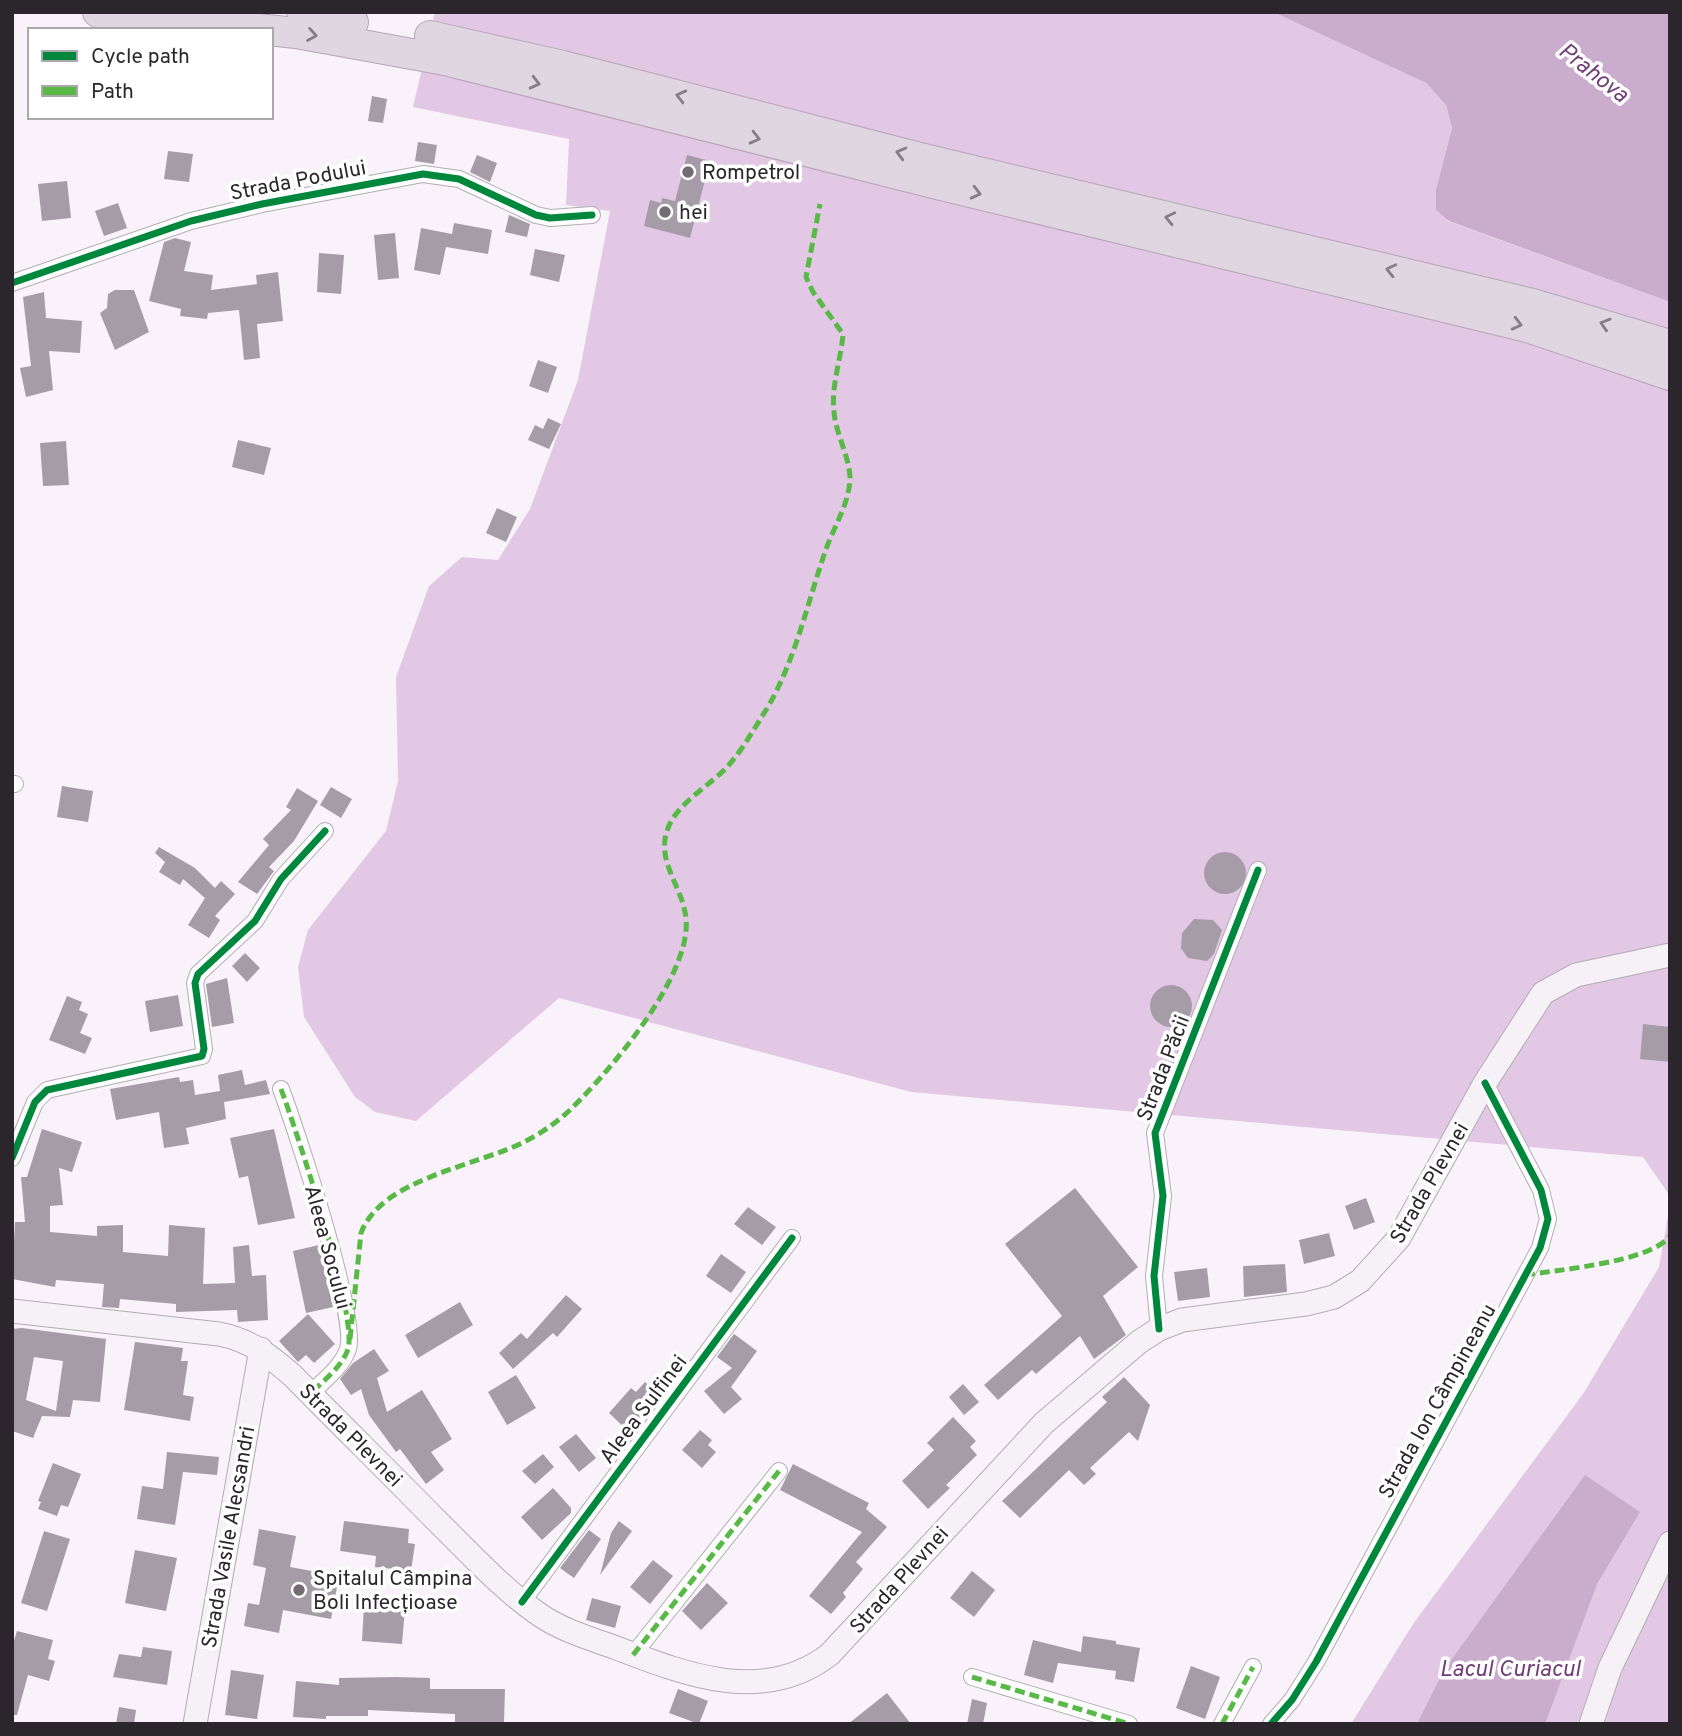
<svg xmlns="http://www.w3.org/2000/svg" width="1682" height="1736" viewBox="0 0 1682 1736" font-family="Overpass,sans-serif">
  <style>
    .forest { fill: #e2c8e4 }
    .water { fill: #caaccc }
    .building { fill: #a69ca8; fill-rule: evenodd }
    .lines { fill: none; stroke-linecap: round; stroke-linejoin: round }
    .street-casing { stroke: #b2adb3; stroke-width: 18 }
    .secondary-casing { stroke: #b2adb3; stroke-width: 25 }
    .highway-casing { stroke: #b4a6b5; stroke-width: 32 }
    .street { stroke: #fefdfe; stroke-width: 16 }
    .secondary { stroke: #f5f1f6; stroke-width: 23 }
    .highway { stroke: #e0d6e1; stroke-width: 30 }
    .quiet { stroke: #58b947; stroke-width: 5; stroke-dasharray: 10 5; stroke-linecap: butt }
    .cycleway-casing { stroke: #fff; stroke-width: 11 }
    .cycleway { stroke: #00873e; stroke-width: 7 }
    .oneway { stroke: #867e86 }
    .poi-dot { fill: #736d73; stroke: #fff; stroke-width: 2.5 }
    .labels { text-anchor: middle; stroke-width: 7; stroke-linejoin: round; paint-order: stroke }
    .poi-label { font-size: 21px; fill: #2b262b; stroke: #fff; text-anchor: start }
    .street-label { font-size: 21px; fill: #2b262b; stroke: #fff }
    .water-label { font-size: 23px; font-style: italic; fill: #713e77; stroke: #fff }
  </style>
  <rect width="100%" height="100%" fill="#f9f2fa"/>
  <path class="forest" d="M435,12H1273L1426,83L1446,105L1452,128L1436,189L1448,221L1670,302V1196L1643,1157L911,1092L559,998L416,1121L375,1112L355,1097L304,1017L298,967L308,930L386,831L398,781L396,677L429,586L462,557L498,560L530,509L578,380L610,211L566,205L569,139L413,107Z
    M1670,1205V1724H1351L1413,1624L1583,1394L1659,1267Z"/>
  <path class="water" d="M1273,12H1670V302L1449,221L1436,210V189L1452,128L1446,105L1426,83Z
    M1585,1475L1640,1512L1597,1584L1545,1724H1417L1444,1670Z"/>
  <path class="building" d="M372,96L387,99L383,123L368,121Z
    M418,142L437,145L434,164L415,161Z
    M168,151L193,154L189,182L164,179Z
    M477,155L497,163L490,182L470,172Z
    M687,155L710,161L690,238L644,226L650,200L661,203L662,198L675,201Z
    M67,181L71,218L42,221L38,184Z
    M118,203L127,228L104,236L95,211Z
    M509,215L530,224L527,237L505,232Z
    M454,223L492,230L488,254L446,247L440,275L414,270L421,228L452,234Z
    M395,233L399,278L378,280L374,235Z
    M175,238L191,242L184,271L213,275L211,290L257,284L256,275L278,272L283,321L257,324L260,358L244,360L239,310L208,313L207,319L180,316L181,309L149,301L164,242Z
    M535,249L565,255L559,282L530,275Z
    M319,253L344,255L341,294L317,292Z
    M115,290H134L149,332L115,350L100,313L107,308L108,294Z
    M44,292L46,318L82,321L80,353L49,351L53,390L26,397L20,368L31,366L23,297Z
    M538,360L557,367L548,393L529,386Z
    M548,418L561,424L549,449L528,440L535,425L543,429Z
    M238,440L271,448L264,475L232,467Z
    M66,441L69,485L43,486L40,443Z
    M497,508L517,517L506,542L486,533Z
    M62,786L93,791L88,822L57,817Z
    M331,787L352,799L341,818L320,805Z
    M297,788L318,801L294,841L269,867L274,871L257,894L238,882L269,845L263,839L291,810L286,807Z
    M159,847L195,868L215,888L221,881L235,894L215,916L220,920L209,938L188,925L205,898L183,879L180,885L159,872L165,862L155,853Z
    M1204 873a21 21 0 1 1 42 0a21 21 0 1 1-42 0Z
    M1194,919L1213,920L1222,930L1214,954L1207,961L1188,958L1181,948L1182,933Z
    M245,953L260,968L247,982L232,966Z
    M227,978L234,1023L212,1027L206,984Z
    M1150 1006a21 21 0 1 1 42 0a21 21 0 1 1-42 0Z
    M178,995L183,1026L150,1032L145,1001Z
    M67,996L82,1002L79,1010L88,1014L80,1033L92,1038L85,1054L49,1040Z
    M1643,1024L1670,1027V1062L1640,1059Z
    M242,1070L245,1085L266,1080L270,1094L224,1102L226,1119L186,1128L189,1144L164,1148L159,1112L116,1120L110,1089L179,1077L180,1082L193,1080L195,1095L220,1091L218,1075Z
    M42,1129L82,1142L72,1172L59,1168L63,1205L50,1206V1232L97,1236V1226L123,1225V1252L168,1256L169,1225L205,1228L203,1284L235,1283L233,1247L249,1245L252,1276L266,1275L268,1320L238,1322L237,1310L176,1312V1304L120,1299L119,1308L102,1307L104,1284L56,1280L55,1287L12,1279L15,1222H25L21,1177H27Z
    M274,1129L295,1218L258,1225L248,1176L239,1178L230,1138Z
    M1075,1188L1138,1267L1103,1296L1126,1335L1094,1359L1080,1336L1036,1374L1032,1370L998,1400L984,1385L1062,1316L1005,1244Z
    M1366,1198L1375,1222L1354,1230L1345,1206Z
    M748,1207L776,1227L762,1245L734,1224Z
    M1329,1233L1335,1256L1304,1264L1299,1240Z
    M319,1245L333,1307L306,1313L293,1251Z
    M721,1254L746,1272L731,1293L706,1276Z
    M1285,1264L1287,1292L1244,1297L1243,1266Z
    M1207,1268L1210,1297L1178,1301L1174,1272Z
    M566,1295L582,1309L557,1337L553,1333L513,1369L499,1353L521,1333L527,1339Z
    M460,1302L473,1325L418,1358L405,1335Z
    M308,1314L335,1344L314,1363L306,1355L298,1362L279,1341Z
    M22,1328L106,1339L100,1402L73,1400L70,1417L42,1416L33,1438L12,1431V1329ZM34,1357L63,1361L56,1411L26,1400Z
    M734,1334L757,1351L731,1387L742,1399L724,1414L704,1391L732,1368L717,1357Z
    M135,1342L183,1348L181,1361H188L183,1395L194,1397L190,1421L124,1410Z
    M374,1349L389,1371L377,1378L387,1412L422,1390L452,1439L431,1452L444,1470L426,1484L400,1449L396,1452L369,1415L361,1389L351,1395L340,1379L353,1363Z
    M516,1375L536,1408L507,1425L488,1392Z
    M1124,1377L1150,1405L1138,1441L1129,1432L1090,1468L1096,1474L1084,1485L1069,1470L1020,1518L1002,1501L1107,1402L1102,1397Z
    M645,1382L655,1391L638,1414L641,1417L628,1431L609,1413L631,1388L636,1392Z
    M963,1384L979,1402L964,1415L949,1397Z
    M953,1417L976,1441L970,1447L977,1455L946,1485L950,1488L928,1509L902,1481L934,1450L927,1443Z
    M700,1430L712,1440L708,1445L716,1452L702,1468L682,1450Z
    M576,1434L596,1458L579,1472L559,1447Z
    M167,1452L219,1457L217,1475L183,1472L175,1525L137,1519L142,1486L163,1489Z
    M543,1454L554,1467L535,1484L522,1471Z
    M53,1463L81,1474L68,1507L61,1505L57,1516L38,1509L41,1502L38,1501Z
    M793,1464L869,1503L866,1509L887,1527L856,1562L863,1569L843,1593L846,1597L831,1614L809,1596L862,1532L780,1490Z
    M553,1488L571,1508V1513L542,1540L521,1517Z
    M344,1521L409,1529L408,1543L415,1544L411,1571L375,1567L376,1556L340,1551Z
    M619,1521L632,1531L600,1575L611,1533Z
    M259,1529L296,1536L290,1567L339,1576L331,1619L283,1610L279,1633L244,1626L248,1603L259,1605L266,1568L253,1565Z
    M589,1530L601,1539L574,1578L560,1568Z
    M44,1531L70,1539L47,1611L21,1603Z
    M135,1550L177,1558L166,1611L125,1603Z
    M653,1560L673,1576L650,1604L630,1587Z
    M972,1571L995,1590L974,1617L950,1598Z
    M707,1583L728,1603L701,1630L682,1611Z
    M592,1598L621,1606L615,1628L586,1620Z
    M364,1605L405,1608L402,1644L362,1641Z
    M17,1631L53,1640L48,1659L55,1661L49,1681L28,1675L17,1715H12V1647Z
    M1083,1636L1116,1641V1644L1140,1648L1134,1682L1115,1679L1116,1671L1058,1663L1053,1683L1024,1675L1033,1640L1081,1652Z
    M143,1647L172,1651L167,1685L113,1677L119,1654L141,1657Z
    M1191,1666L1220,1677L1205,1719L1176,1708Z
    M231,1670L264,1675L257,1719L225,1715Z
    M396,1677L430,1678V1689H505L504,1722H455V1714L368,1710V1716H326V1719L293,1717L296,1681L339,1685V1678Z
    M678,1689L708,1701L699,1724L669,1713Z
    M887,1693L911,1724H848Z
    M972,1699L987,1703L983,1724H967Z
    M119,1707L136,1710L134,1724H116Z"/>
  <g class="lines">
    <defs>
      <path id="street" d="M12,283L191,221L262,204L423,174L459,179L536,215L550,218L592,215
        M12,784H15
        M281,1089C296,1129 358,1317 348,1349C342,1367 323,1381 310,1394
        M12,1158L35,1102L47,1090L202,1056L204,1049L195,983L198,974L255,921L281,879L325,831
        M1159,1329L1154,1276L1163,1196L1155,1133L1258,870
        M522,1602L792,1238
        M633,1655L779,1471
        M972,1677L1129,1724
        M1222,1724L1253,1667
        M1271,1724L1292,1700L1316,1662L1540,1248L1548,1219L1541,1190L1485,1083"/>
      <path id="secondary" d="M12,1311L219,1334C250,1340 270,1356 293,1376C340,1424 388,1471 435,1519C468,1551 499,1586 537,1613C559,1629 588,1638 614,1647C684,1674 764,1706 830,1654L1044,1423L1139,1342L1159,1329L1182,1320L1306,1304L1334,1297L1360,1281L1399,1238L1485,1083L1543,993L1576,975L1670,955
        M195,1724L261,1349
        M1591,1724L1610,1668L1670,1543"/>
      <path id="highway" d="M98,12L296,33L445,60L941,185L1527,327L1670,375
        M302,12L353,22
        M430,36L563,66L920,158L1533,304L1670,345"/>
    </defs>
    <use href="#street" class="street-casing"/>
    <use href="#secondary" class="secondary-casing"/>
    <use href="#highway" class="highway-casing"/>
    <use href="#street" class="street"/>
    <use href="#secondary" class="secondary"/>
    <use href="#highway" class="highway"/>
    <path class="quiet" d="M281,1089C296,1129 358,1317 348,1349C342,1367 323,1381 310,1394
      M1525,1275C1557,1270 1651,1262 1670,1236
      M350,1339L361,1233C381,1179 476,1166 524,1142C540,1134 556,1123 570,1110C610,1071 698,969 685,912C680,885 657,860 667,831C675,804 710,786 728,766C743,749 754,729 766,710C795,662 807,604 825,552C833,528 850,503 850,477C849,456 836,434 834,412C831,385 841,360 843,334L813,292L806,277L820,204
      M633,1655L779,1471
      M972,1677L1129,1724
      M1222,1724L1253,1667"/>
    <defs>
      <path id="cycleway" d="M12,283L191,221L262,204L423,174L459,179L536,215L550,218L592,215
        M12,1158L35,1102L47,1090L202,1056L204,1049L195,983L198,974L255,921L281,879L325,831
        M1159,1329L1154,1276L1163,1196L1155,1133L1258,870
        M522,1602L792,1238
        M1271,1724L1292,1700L1316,1662L1540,1248L1548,1219L1541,1190L1485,1083"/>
    </defs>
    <use href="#cycleway" class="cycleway-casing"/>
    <use href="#cycleway" class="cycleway"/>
  </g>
  <defs><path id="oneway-chevron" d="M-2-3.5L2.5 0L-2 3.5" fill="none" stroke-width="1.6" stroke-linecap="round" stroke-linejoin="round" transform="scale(1.75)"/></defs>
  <g class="oneway">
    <use href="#oneway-chevron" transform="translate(312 35) rotate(10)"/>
    <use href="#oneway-chevron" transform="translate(535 83) rotate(14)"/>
    <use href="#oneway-chevron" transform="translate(681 96) rotate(-166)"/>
    <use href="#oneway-chevron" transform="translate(755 138) rotate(14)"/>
    <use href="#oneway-chevron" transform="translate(901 153) rotate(-165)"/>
    <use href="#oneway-chevron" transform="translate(976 193) rotate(14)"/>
    <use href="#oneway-chevron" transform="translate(1170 218) rotate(-167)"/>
    <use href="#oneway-chevron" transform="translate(1391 270) rotate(-167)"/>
    <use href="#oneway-chevron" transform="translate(1517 324) rotate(14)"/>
    <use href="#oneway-chevron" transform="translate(1605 324) rotate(-163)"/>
  </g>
  <g class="poi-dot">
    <circle cx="688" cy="172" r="7"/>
    <circle cx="665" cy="212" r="7"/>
    <circle cx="299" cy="1590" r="7"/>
  </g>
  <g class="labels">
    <g class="poi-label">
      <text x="702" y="179">Rompetrol</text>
      <text x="679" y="219">hei</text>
      <text x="313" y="1585">Spitalul Câmpina<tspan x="313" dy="24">Boli Infecțioase</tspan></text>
    </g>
    <g class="street-label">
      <text transform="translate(298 180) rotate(-11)" y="7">Strada Podului</text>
      <text transform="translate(1163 1068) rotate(-69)" y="7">Strada Păcii</text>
      <text transform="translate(1429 1183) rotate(-60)" y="7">Strada Plevnei</text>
      <text transform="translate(328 1247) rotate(75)" y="7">Aleea Socului</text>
      <text transform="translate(1437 1401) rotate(-61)" y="7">Strada Ion Câmpineanu</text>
      <text transform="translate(643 1409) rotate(-53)" y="7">Aleea Sulfinei</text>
      <text transform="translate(351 1435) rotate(45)" y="7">Strada Plevnei</text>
      <text transform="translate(228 1537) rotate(-80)" y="7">Strada Vasile Alecsandri</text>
      <text transform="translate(899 1580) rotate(-48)" y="7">Strada Plevnei</text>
    </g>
    <g class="water-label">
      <text transform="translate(1594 72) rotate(38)" y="8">Prahova</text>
      <text x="1510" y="1676">Lacul Curiacul</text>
    </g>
  </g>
  <rect width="1682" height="1736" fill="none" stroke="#2b262b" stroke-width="28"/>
  <rect x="28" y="28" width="245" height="91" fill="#ffffff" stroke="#aaa8aa" stroke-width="2"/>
  <rect x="42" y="51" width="35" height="10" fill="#00873e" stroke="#aaa8aa" stroke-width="2"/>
  <text x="91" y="63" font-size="21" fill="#2b262b">Cycle path</text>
  <rect x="42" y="86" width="35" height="10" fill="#58b947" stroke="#aaa8aa" stroke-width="2"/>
  <text x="91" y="98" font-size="21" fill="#2b262b">Path</text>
</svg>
